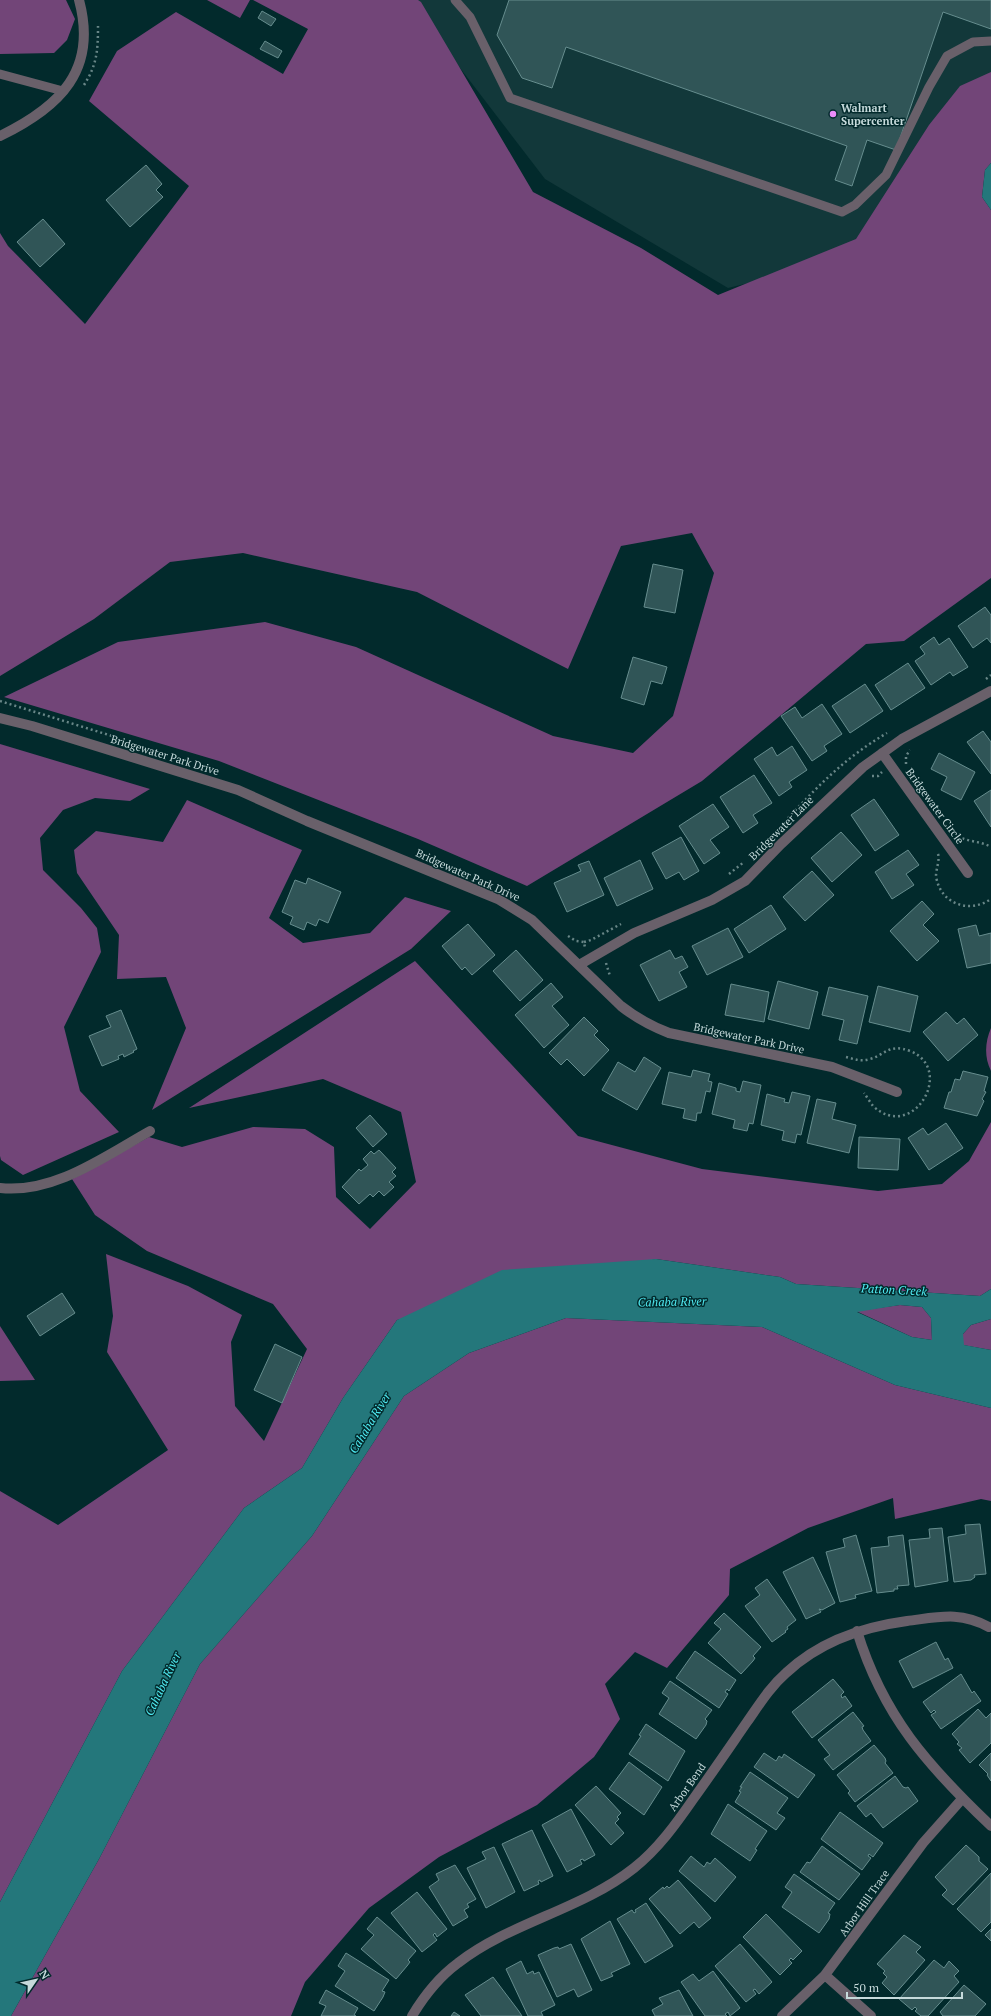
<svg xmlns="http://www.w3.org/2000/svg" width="991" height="2016" viewBox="0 0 991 2016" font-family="'PT Serif',serif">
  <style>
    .built { fill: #12383a }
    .forest { fill: #724578 }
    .water { fill: #24777b; fill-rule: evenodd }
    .building { fill: #305557; stroke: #668d8e }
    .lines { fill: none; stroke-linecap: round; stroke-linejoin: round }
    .path { stroke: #688687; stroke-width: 2.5; stroke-dasharray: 2 3; stroke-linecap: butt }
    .lane { stroke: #69606a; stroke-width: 9 }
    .street { stroke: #69606a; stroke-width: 10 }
    .poi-dot { fill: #ec8cfa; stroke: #022a2c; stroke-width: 1.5 }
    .labels { text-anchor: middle; stroke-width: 3; stroke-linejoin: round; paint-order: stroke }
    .poi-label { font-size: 11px; font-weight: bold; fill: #c6dadb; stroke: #022a2c; text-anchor: start }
    .street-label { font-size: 11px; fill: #c6dadb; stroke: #022a2c }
    .water-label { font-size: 12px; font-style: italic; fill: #4fe9f0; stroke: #022a2c }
  </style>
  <rect width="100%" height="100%" fill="#022a2c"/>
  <path class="built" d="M408,0H991V126L855,257L728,288L545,179Z"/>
  <path class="forest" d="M0,0H66L75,19L67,40L54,53L0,54Z
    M207,0H250L240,18Z
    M253,0H418L421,2L533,192L641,248L718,295L856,239L929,125L960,86L991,72V163L985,170L982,197L991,210V578L904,641L866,644L702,781L527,886L418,839L219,761L4,697L118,642L265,622L356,647L553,736L633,753L673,716L714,573L692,533L621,546L568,669L417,592L243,553L170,562L94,619L0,676V233L8,246L85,324L189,186L89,101L117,51L176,12L283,74L308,29Z
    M0,744L150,789L130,801L95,798L63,810L40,838L43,870L81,908L97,928L101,952L64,1027L80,1091L119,1132L23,1175L1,1160L0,1156Z
    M187,800L302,850L269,918L303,943L370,933L405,897L451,911L411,949L152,1110L186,1028L166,977L117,979L119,935L77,873L74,850L96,831L163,842Z
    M415,961L578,1136L702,1169L878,1191L942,1184L969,1161L991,1122V1289L980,1296L796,1284L780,1277L656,1259L397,1320L343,1398L302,1468L244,1508L122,1671L0,1902V1491L58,1525L168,1450L107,1352L113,1316L106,1254L188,1286L242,1315L231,1342L235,1406L264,1441L307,1349L273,1304L147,1251L95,1215L72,1179L149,1137L182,1147L253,1127L305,1129L334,1147L336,1197L370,1229L416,1182L401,1112L323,1079L189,1108Z
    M991,1028V1071C984,1057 985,1042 991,1028Z
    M900,1305L922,1307L931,1318L932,1340L912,1337L856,1311Z
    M566,1318L762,1327L895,1385L991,1408V1501L981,1499L895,1519L893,1498L808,1528L730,1569L729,1595L667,1668L635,1652L605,1684L620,1719L594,1757L537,1805L439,1857L369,1908L305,1982L291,2016H11L99,1859L200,1664L312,1536L404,1396L469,1353Z
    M991,1319V1350L963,1345V1334L971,1325Z
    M0,1326L35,1380L0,1381Z"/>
  <path class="water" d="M991,163V210L982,197L985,170Z
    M656,1259L780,1277L796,1284L980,1296L991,1289V1319L971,1325L963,1334L964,1345L991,1350V1408L895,1385L762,1327L566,1318L469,1353L404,1396L312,1536L200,1664L99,1859L11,2016H0V1902L122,1671L244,1508L302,1468L343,1398L397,1320L502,1270ZM900,1305L922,1307L931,1318L932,1340L912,1337L857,1312Z"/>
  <path class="building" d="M509,0H991V29L943,12L896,150L867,140L852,186L835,180L847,146L566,47L552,88L522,78L497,35Z
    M262,11L276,19L271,26L258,18Z
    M265,41L282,51L278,58L260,49Z
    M146,165L162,184L156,190L163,197L130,227L106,200Z
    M43,219L65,244L40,267L17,242Z
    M653,564L683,570L675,613L644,607Z
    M985,607L991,615V643L987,638L973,648L958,626Z
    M934,637L939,645L949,638L968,667L953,676L950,672L931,685L915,661L925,654L920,647Z
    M633,657L667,667L662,684L651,681L644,705L621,698Z
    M908,663L925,688L891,710L875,685Z
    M865,684L883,711L850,733L832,706Z
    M822,704L842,734L824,746L827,751L812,761L781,716L795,707L802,718Z
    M983,731L991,742V774L967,742Z
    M792,746L807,770L789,782L792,787L779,796L754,759L772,747L777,756Z
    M939,753L975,772L961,800L941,790L947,777L931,769Z
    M754,775L772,803L753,815L758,823L743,833L720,797Z
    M991,790V827L974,801Z
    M874,799L899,835L875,851L851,815Z
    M713,804L729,827L710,840L720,853L704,864L679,826Z
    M841,832L862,855L832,882L811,858Z
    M681,837L699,871L684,880L679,872L666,879L652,853Z
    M908,850L919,865L906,874L914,885L892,899L875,872Z
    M640,860L653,889L617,906L604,878Z
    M589,861L604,895L567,912L554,883L581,871L578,865Z
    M812,871L834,895L805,921L783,897Z
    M308,878L341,892L328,923L319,919L316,926L307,922L304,930L290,924L293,917L282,912L295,880L306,884Z
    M922,901L934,914L923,925L939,941L917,961L890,931Z
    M771,905L786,929L749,953L734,929Z
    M468,924L495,955L472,975L465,967L462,970L442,946Z
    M976,925L979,936L991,933V963L967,968L958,929Z
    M728,928L743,957L707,975L692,946Z
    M516,950L543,980L520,1001L493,971Z
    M670,950L675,959L682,956L688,967L679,972L687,987L659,1001L640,965Z
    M778,981L818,992L809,1029L768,1019Z
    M551,983L563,997L552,1006L569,1025L544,1048L515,1015Z
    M731,984L769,992L764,1022L725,1015Z
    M878,986L918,996L910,1032L869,1022Z
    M829,987L868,996L857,1044L839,1040L844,1020L822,1015Z
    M121,1010L137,1049L133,1051L134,1052L124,1057L123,1054L118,1056L119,1059L102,1066L89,1036L111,1027L106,1016Z
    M946,1012L957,1024L964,1018L978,1035L948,1061L923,1032Z
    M584,1017L598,1031L594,1035L609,1050L584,1076L567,1059L561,1065L549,1053Z
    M644,1057L661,1068L637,1110L602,1090L618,1062L635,1072Z
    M693,1070L710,1074L708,1081L712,1082L710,1092L706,1091L701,1113H697L696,1121L683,1118L685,1109L662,1104L669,1072L691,1077Z
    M963,1071L988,1077L984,1091L986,1092L982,1099L984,1101L977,1116L944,1108L949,1092H951L955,1079L960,1080Z
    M743,1081L761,1085L753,1124L749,1123L747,1131L733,1128L735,1120L712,1114L719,1083L736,1088V1091L740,1092Z
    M792,1092L810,1096L801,1135L797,1134L795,1143L782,1140L784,1131L761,1125L767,1094L785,1099L784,1102L789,1103Z
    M817,1099L836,1103L832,1119L856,1125L849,1153L807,1143Z
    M370,1115L387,1134L373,1147L356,1128Z
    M946,1123L963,1148L929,1170L908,1138L923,1128L928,1135Z
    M859,1137L900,1139L898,1170L858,1168Z
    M379,1150L396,1168L392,1172L396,1176L389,1182L394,1187L384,1196L379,1191L373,1197L370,1194L359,1204L342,1187L359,1169L361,1171L368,1165L363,1159L371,1151L374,1154Z
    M62,1293L75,1313L40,1336L27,1316Z
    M275,1344L302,1357L282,1403L254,1390Z
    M980,1524L986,1574L974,1575L975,1577L971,1580L954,1582L948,1537L966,1534L965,1525Z
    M942,1528L948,1581L915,1587L909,1540L930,1538L929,1529Z
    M856,1535L872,1591L855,1595L856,1598L840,1602L826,1552L845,1547L843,1539Z
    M903,1535L909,1585L897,1586L898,1589H894V1591L877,1593L871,1548L889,1546L888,1537Z
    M813,1557L835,1603L822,1610L819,1609L821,1612L806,1619L783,1572Z
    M767,1579L796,1620L787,1627L788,1629L785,1631L786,1632L772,1642L745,1606L760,1595L755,1588Z
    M724,1613L761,1647L753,1656L755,1658L753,1661L741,1674L708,1643L721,1629L714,1623Z
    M936,1642L945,1660L948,1658L953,1668L913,1688L899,1661Z
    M695,1651L736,1680L729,1691L727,1689L725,1692L728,1694L719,1708L676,1678Z
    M961,1674L972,1693L974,1691L981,1701L941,1729L931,1715L936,1712L934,1710L931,1713L923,1702Z
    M833,1679L844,1692L841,1695L842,1698L845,1696L852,1706L812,1738L792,1712Z
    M670,1681L712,1710L705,1719L707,1721L706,1725L696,1739L659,1714L669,1698L662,1693Z
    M978,1709L986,1718L991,1713V1743L970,1763L959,1750L962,1748L957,1744L959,1742L952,1734Z
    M853,1712L864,1726L862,1727L863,1730L871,1741L833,1770L824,1759L830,1755L818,1740Z
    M646,1724L685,1751L668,1781L629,1754L641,1736L639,1735Z
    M874,1745L885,1758L886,1761L885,1763L893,1773L855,1802L848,1793L850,1791L837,1775Z
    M764,1753L776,1761L779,1756L782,1758L784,1754L815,1775L798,1798L754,1767Z
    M991,1753V1781L987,1775L988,1774L979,1765Z
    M629,1762L662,1787L644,1815L609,1789Z
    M750,1772L788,1798L777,1813L785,1818L776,1830L735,1802L741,1792L739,1791L742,1787H740Z
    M895,1776L903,1787L906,1788L908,1787L918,1801L883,1828L871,1813L866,1817L857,1806Z
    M596,1786L621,1813L617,1817L619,1819L615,1823L624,1833L611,1845L575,1805Z
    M728,1804L767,1831L755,1849L757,1850L750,1861L711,1834Z
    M571,1809L595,1855L584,1861L583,1859L580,1860L582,1864L567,1872L542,1825Z
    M840,1812L883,1843L873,1857L869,1854L868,1856L871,1858L862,1870L821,1839Z
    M532,1830L553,1876L541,1882L540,1880L538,1881L539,1884L524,1891L502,1844Z
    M966,1845L979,1857V1861L988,1869L953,1905L942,1895L947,1890L935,1877Z
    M822,1846L860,1874L839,1900L800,1872L807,1862L810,1863Z
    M494,1847L515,1892L486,1908L467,1868L486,1859L482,1852Z
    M691,1856L704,1867L707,1862L710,1864L715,1858L736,1877L715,1902L679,1871Z
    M455,1865L476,1899L467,1904L469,1907L464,1910L468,1917L453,1926L429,1887L439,1880L436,1874Z
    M991,1873V1922L981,1932L957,1909Z
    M794,1874L835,1903L828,1913L830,1914L829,1919L819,1933L782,1907L792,1892L785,1887Z
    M678,1880L711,1918L699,1928L694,1922L680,1934L649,1899L663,1887L664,1889L667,1886L669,1888Z
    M417,1892L447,1929L437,1937L435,1933L433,1935L437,1940L422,1952L391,1913Z
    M646,1903L673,1946L645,1963L617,1919L632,1910L634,1913L636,1912L635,1910Z
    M766,1914L802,1951L793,1960L791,1958L789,1960L792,1963L780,1975L743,1937Z
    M377,1917L416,1951L408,1960L410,1962L407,1966L396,1979L361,1949L374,1935L367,1929Z
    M610,1921L630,1964L611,1973L613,1976L601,1981L581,1939Z
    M991,1929V1941L985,1935Z
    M904,1935L921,1947L916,1952L925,1960L894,1995L882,1983L887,1977L883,1973L885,1971L877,1964Z
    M571,1944L592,1990L578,1997L574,1989L557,1997L538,1955L554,1948L558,1947L559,1949Z
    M740,1944L772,1982L759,1994L755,1989L753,1990L756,1994L746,2002L715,1966Z
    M346,1953L389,1980L382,1991L385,1992L383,1997L374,2011L335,1986L345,1971L338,1966Z
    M934,1960L944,1968L949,1961L959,1971L954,1976L959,1982L928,2016H921L915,2011L917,2009L915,2007L912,2010L899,1999Z
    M521,1961L527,1974L533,1971L534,1974L539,1972L555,2005L541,2012L543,2016H528L506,1969Z
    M713,1971L740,2008L730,2016L728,2012L725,2014L727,2016H705L681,1982L693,1974L699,1981Z
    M493,1977L518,2010L522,2016H481L465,1995Z
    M964,1985L986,2004L975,2016H943L940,2012Z
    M326,1990L358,2008L354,2015L356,2016H321L326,2006L319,2003Z
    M679,1990L693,2016H655L652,2010L663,2004L659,1998Z
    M454,2012L460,2016H451Z"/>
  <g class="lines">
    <path class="path" d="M84,85C97,65 98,50 98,26
      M986,679L991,675
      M0,701L112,736
      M906,764V756L910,750
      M872,776H878L882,772
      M788,818C820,784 846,757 887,733
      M958,836C967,842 981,841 991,847
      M938,854C940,860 936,869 936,876C940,904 969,914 991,899
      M729,874L744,862
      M568,936L576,941L584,942L585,948
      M584,942L591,940L621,924
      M606,963L610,976
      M846,1057C854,1059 861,1062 870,1059C885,1055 889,1043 910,1051C956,1069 913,1143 873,1106C870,1102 867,1097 864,1093"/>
    <path class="lane" d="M455,0L470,17L510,98L842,212L855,205L886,175L929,87L947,56L973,42L991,41
      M0,74L63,91"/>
    <path class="street" d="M0,136C60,107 98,70 79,0
      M0,718L32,726L238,790L307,821L498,899L532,920L621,1006C636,1018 651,1026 669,1033L832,1067L897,1092
      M882,753L968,873
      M579,965L634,933L712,900L745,881L781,844L863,767L902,739L991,691
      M0,1188C54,1194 105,1156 150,1131
      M857,1631C883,1716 928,1766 991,1826
      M825,1975L871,2016
      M412,2016C424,1996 439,1977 458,1963C511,1922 581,1910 634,1868C658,1849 676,1824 694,1798C712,1773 729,1748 747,1722C759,1705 770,1687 786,1673C819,1642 862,1627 907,1621C939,1617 960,1611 989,1627
      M782,2016L825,1975L923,1843L962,1799"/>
  </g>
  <circle class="poi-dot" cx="833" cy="114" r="4"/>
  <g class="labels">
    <g class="poi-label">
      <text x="841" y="112">Walmart<tspan x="841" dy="13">Supercenter</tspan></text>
    </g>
    <g class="street-label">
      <text transform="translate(165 755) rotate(17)" y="4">Bridgewater Park Drive</text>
      <text transform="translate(935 806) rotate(54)" y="4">Bridgewater Circle</text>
      <text transform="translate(781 828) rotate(-45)" y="4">Bridgewater Lane</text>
      <text transform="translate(468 875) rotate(24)" y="4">Bridgewater Park Drive</text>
      <text transform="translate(749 1038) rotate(12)" y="4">Bridgewater Park Drive</text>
      <text transform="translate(687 1787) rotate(-55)" y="4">Arbor Bend</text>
      <text transform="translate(864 1903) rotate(-55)" y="4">Arbor Hill Trace</text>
    </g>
    <g class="water-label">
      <text transform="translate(894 1290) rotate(3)" y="4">Patton Creek</text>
      <text transform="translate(672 1302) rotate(-1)" y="4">Cahaba River</text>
      <text transform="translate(370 1423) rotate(-59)" y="4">Cahaba River</text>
      <text transform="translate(163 1684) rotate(-65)" y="4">Cahaba River</text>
    </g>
  </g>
  <g transform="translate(36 1980) rotate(56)" stroke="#022a2c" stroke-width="3" paint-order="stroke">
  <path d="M0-3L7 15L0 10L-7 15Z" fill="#c6dadb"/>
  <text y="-6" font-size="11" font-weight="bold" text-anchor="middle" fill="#c6dadb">N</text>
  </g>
  <path d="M847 1992v6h115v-6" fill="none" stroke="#c6dadb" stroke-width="2"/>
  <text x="853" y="1992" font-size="12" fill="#c6dadb" stroke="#022a2c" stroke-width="3" paint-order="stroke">50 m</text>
</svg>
